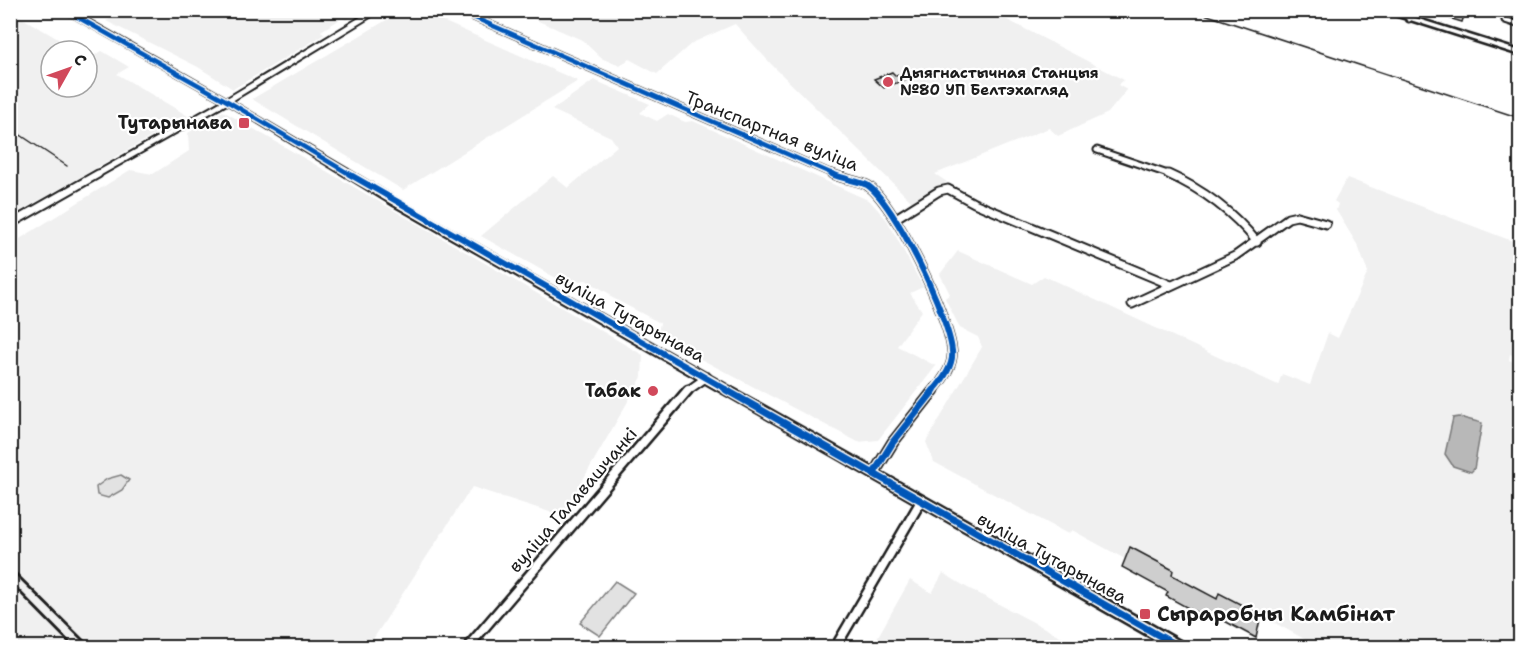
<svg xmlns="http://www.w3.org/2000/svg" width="1531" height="658" viewBox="0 0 1531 658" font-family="'Shantell Sans',sans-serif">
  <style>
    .built { fill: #f0f0f0 }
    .green { fill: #e2e2e2; stroke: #7f7f7f; stroke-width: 1.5 }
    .water { fill: #b8b8b8; stroke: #7a7a7a; stroke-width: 1.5 }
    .building { fill: #cecece; stroke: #1c1c1c; stroke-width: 1.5 }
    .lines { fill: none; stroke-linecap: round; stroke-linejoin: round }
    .minor-far2-casing { stroke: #1c1c1c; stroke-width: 9 }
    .minor-far1-casing { stroke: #1c1c1c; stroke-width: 11 }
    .minor-casing { stroke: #1c1c1c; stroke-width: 13 }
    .tertiary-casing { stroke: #1c1c1c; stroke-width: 5 }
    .secondary-casing { stroke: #1c1c1c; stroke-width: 5 }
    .minor-far2 { stroke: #fff; stroke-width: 5 }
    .minor-far1 { stroke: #fff; stroke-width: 7 }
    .minor { stroke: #fff; stroke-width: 8 }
    .tertiary { fill: #fff; fill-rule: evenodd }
    .secondary { fill: #fff; fill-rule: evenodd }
    .rail-far1 { stroke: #1c1c1c; stroke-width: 1.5 }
    .rail { stroke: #1c1c1c; stroke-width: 3 }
    .cycleway-far2-casing { stroke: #fff; stroke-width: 8 }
    .cycleway-far1-casing { stroke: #fff; stroke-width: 10 }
    .cycleway-casing { stroke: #fff; stroke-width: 10 }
    .cycleway-far2 { stroke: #0057b8; stroke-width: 4.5 }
    .cycleway-far1 { stroke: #0057b8; stroke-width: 6 }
    .cycleway { stroke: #0057b8; stroke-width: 7 }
    .poi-dot { fill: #d1495b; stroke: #fff; stroke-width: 2 }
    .labels { text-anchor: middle; stroke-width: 4.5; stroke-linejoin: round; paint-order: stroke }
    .far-poi-label { font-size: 15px; font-weight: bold; fill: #1c1c1c; stroke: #fff; text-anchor: start }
    .poi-label { font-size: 18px; font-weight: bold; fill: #1c1c1c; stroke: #fff; text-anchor: end }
    .street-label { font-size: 18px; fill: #1c1c1c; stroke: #fff }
    .near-poi-label { font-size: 21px; font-weight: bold; fill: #1c1c1c; stroke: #fff; text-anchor: start }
  </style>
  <rect width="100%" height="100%" fill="#fff"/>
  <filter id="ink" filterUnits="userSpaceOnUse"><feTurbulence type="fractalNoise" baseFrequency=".0167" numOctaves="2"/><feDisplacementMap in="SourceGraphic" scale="12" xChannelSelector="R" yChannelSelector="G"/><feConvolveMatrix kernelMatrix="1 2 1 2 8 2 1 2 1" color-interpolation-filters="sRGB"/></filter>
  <g filter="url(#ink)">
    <path class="built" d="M129,10H361V11L346,20L342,18L321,31L325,34L233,89L198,67L106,21Z
      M10,11L79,51H51V87H87V53L93,56L102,51L129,67L117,74L188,116L11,216Z
      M402,11H420L578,81L403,190L252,99Z
      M492,11H990L1124,80L1118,85L1127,90L1108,113L1058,136L1049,128L935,174L947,182L913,203L772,65L735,24L692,43L657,74L629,59L620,66L601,58L582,40L520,13L505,16Z
      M594,80L650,104L640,113L657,121L668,114L685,122L693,121L870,201L887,220L923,287L910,293L922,311L897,346L936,366L878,440L858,442L657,336L660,323L609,296L610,294L586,280L565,283L481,236L553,176L568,188L617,146L611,137L552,110Z
      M223,111L643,355L642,377L562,516L472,487L368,647H11L10,245L130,170L153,174L189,151L188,133Z
      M1347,178L1520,244V358L1510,354L1509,360L1520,365V647H1308V641L1262,616L1255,638L1219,618L1217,624L1166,596L1167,592L1122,567L1125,559L1072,530L1068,534L934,462L926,442L982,347L978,337L960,328L945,298L950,294L940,274L958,251L1032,284L1044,276L1278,385L1282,374L1310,385L1328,333L1338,338L1368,272L1358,246L1336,210L1338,204L1334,201Z
      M943,573L966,587L1081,647H872L910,580L932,593Z"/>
    <path class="green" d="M121,475L129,480L122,490L108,498L97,495L96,487L107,479Z
      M615,581L634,593L600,636L580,623Z"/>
    <path class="water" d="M1459,417L1482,423L1474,469L1471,472L1453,466L1445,454L1453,418Z"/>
    <path class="building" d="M1444,10H1455L1465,13L1462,22L1442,16Z
      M892,72L896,76L904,73L909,78L884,88L874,79Z
      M1130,547L1173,570L1172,575L1217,599L1219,593L1261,615L1256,638L1219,618L1217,624L1166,596L1168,592L1122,567Z"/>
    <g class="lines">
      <defs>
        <path id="minor-far2" d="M457,10L835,175
          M1507,10L1505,20L1520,25
          M1409,19L1412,10
          M1097,150L1171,175
          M96,175L227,101L377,10"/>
        <path id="minor-far1" d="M832,174C840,178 862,182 867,185C895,203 949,317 952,351C954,366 942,381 933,391
          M1168,174C1204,190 1232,211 1257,242
          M896,218L939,191L948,189L974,203L1171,285
          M10,224L98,174
          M1132,304L1235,256L1288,218L1297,216L1326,224
          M687,391L707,377"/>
        <path id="minor" d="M874,473L893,442L934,390
          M467,648L688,390
          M835,648L921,501"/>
        <path id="tertiary" d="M62,10H70L229,100L400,201L1185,644L1186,648H1170L394,205L225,102Z"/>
        <path id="secondary" d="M1379,10H1390L1520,51V55Z"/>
      </defs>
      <use href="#minor-far2" class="minor-far2-casing"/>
      <use href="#minor-far1" class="minor-far1-casing"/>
      <use href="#minor" class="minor-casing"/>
      <use href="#tertiary" class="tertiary-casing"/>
      <use href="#secondary" class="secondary-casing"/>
      <use href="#minor-far2" class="minor-far2"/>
      <use href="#minor-far1" class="minor-far1"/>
      <use href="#minor" class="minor"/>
      <use href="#tertiary" class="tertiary"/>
      <use href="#secondary" class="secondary"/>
      <path class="rail-far1" d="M1192,10L1520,118
        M10,128L67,166"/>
      <path class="rail" d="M10,568L91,648
        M10,582L75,648"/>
      <defs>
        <path id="cycleway-far2" d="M65,10L227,101L351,175
          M457,10L835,175"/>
        <path id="cycleway-far1" d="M349,174L729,391
          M832,174C840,178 862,182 867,185C895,203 949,317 952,351C954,366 942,381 933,391"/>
        <path id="cycleway" d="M726,390L1181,648
          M874,473L893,442L934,390"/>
      </defs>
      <use href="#cycleway-far2" class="cycleway-far2-casing"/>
      <use href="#cycleway-far1" class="cycleway-far1-casing"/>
      <use href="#cycleway" class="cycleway-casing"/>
      <use href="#cycleway-far2" class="cycleway-far2"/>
      <use href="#cycleway-far1" class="cycleway-far1"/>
      <use href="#cycleway" class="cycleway"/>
    </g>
  </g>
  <g class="poi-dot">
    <circle cx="888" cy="82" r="6"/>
    <rect x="238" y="117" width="12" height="12" rx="3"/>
    <circle cx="653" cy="391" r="6"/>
    <rect x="1139" y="608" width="12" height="12" rx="3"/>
  </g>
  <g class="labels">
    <g class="far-poi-label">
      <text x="900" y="78">Дыягнастычная Станцыя<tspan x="900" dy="17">№80 УП Белтэхагляд</tspan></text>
    </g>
    <g class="poi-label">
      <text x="232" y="129">Тутарынава</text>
      <text x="641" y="397">Табак</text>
    </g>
    <g class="street-label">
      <text transform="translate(772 131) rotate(22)" y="6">Транспартная вуліца</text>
      <text transform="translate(630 317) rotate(29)" y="6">вуліца Тутарынава</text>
      <text transform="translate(573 500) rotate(-49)" y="6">вуліца Галавашчанкі</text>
      <text transform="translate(1052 558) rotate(29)" y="6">вуліца Тутарынава</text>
    </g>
    <g class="near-poi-label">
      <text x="1157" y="621">Сыраробны Камбінат</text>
    </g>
  </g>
  <rect width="1531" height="658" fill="none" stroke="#fff" stroke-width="36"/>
  <rect x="18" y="18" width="1495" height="622" fill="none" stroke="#1c1c1c" stroke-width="2" filter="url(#ink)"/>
  <g transform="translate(69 69) rotate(50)"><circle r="28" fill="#ffffff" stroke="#a4a4a4" stroke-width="1.5"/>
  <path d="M0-4.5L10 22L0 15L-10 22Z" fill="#d1495b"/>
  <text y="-9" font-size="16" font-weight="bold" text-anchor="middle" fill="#1c1c1c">С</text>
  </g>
</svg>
